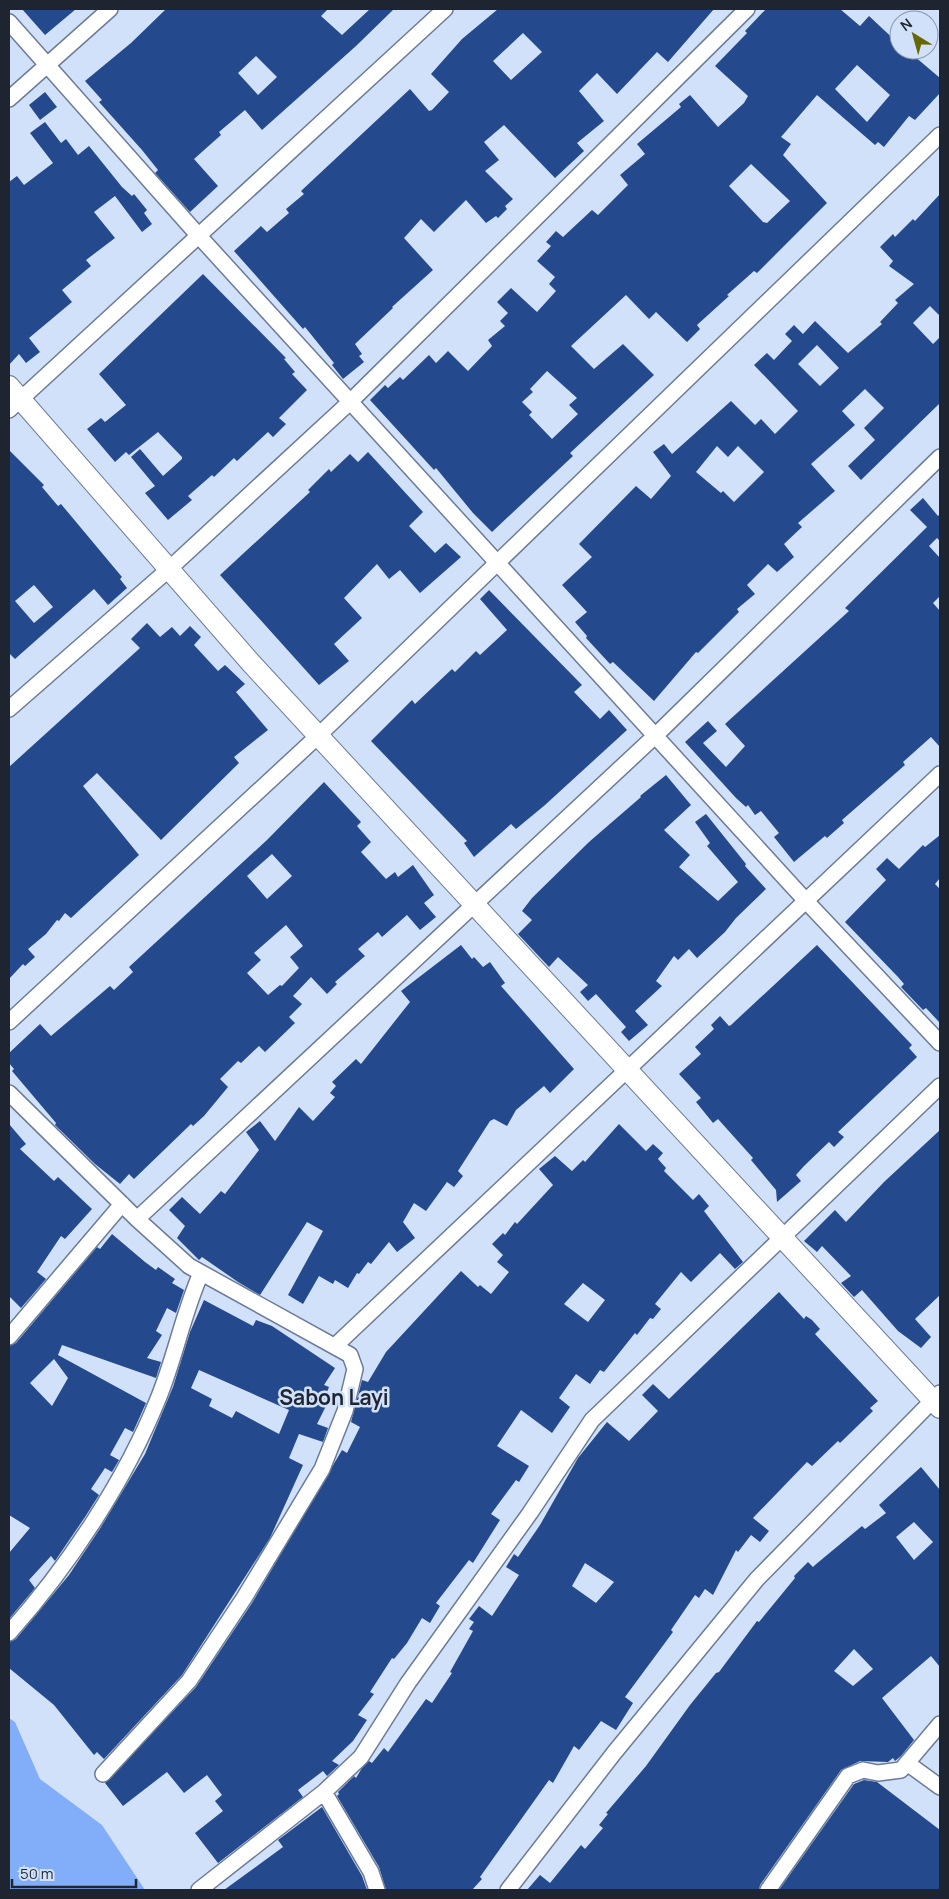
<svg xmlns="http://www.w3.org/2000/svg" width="949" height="1899" viewBox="0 0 949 1899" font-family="Manrope,sans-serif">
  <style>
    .water { fill: #82aef9 }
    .building { fill: #244a8d; fill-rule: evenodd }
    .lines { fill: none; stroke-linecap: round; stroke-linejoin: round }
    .minor-casing { stroke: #6b7c98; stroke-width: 18 }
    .secondary-casing { stroke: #6b7c98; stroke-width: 22 }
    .minor { stroke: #fff; stroke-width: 15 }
    .secondary { stroke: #fff; stroke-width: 20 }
    .labels { text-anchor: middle; stroke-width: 5; stroke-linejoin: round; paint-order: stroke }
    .district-label { font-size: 21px; font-weight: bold; fill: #1e2531; stroke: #d2e1fa }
  </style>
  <rect width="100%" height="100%" fill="#d2e1fa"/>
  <path class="water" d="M9,1718L15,1722L40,1779L102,1825L145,1890H9Z"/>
  <path class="building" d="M22,9H76L45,35Z
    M166,9H328L321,16L342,35L370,9H394L356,46L262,130L245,110L219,132L221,135L194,159L218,186L190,212L155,173L158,170L142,150L99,102L102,100L85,81L131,43ZM256,56L277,77L258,95L238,73Z
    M498,9H714L668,62L657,52L617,94L597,73L579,91L604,121L577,143L584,151L555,178L504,125L484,142L499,160L485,171L513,199L505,206L507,209L498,218L496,216L486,223L466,200L434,232L421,219L404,238L433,270L392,307L393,308L355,344L362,354L359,356L364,362L343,379L332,365L334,363L305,327L303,329L234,251L261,226L267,232L289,213L286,209L304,194L301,191L410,89L429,111L432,110L449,92L431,74L462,39ZM523,33L542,52L511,80L493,61Z
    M766,9H840L860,26L869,16L899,44V50H907L940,78V93L915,120L909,116L884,147L878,142L875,145L817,95L781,137L791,144L783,155L827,203L757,273L754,271L727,295L729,296L697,325L700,329L687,342L656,312L649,319L626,295L571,346L594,369L623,344L654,375L570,453L573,456L492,532L473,513L436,468L434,470L370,400L385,385L388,388L400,377L403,380L429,355L436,363L448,351L468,371L492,346L488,340L505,326L500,321L508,313L497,302L511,288L537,312L556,291L549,284L555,277L537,261L551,246L546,242L556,231L563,237L592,210L598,215L628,185L620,175L645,154L637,144L681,107L679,104L690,95L718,127L744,103L748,96L715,66L747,33L745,31ZM857,65L890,95L867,122L835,89ZM751,164L790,201L767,223L763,222L729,186ZM547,371L577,398L569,405L578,414L552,439L529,415L532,412L522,402L533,392L530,389Z
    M45,92L57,107L40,120L29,105Z
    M45,122L61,143L66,139L78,155L89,146L122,187L132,196L134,194L147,210L144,213L152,224L142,232L115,196L94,212L115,238L86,260L91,266L62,290L72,302L29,338L40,352L26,363L19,354L9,365V182L17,176L24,185L53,163L30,133Z
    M940,194V316L930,306L913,323L933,344L940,337V403L861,480L848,466L875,440L864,428L884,408L865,389L842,411L855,425L811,464L835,491L798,523L802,527L784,544L794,557L777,572L768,564L747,585L755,594L737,609L739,612L698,653L696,652L654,701L613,662L610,664L586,638L587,636L575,622L587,612L562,585L592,557L579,544L636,486L651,499L671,476L653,452L664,444L672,454L731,401L755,425L761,419L775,434L798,411L754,365L767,353L774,360L792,341L785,334L794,325L803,334L815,321L848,353L882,324L880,322L898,303L895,300L914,284L889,266L893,261L880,247L893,234L895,237L913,219L915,221ZM817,345L839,368L820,386L798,364ZM717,446L728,457L738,446L764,472L734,502L723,491L721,493L696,472Z
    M203,274L286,358L284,359L295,372L292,374L307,390L279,418L286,424L273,437L268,432L237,461L234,458L214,477L212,475L188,496L192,500L168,520L145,493L155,486L131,457L140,449L163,476L182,459V457L158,432L129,455L126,452L115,462L87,429L101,418L105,422L126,405L99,374Z
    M9,450L44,485L42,487L58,506L61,504L122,577L120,579L127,588L108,605L94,589L15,659L9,653ZM34,585L53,607L34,623L15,601Z
    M368,452L423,512L409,526L435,553L446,543L461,557L420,593L400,570L389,579L377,564L344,598L362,618L334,644L349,661L319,685L220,575L310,492L308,490L329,469L331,472L350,454L358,462Z
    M923,498L938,516L940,514V541L937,538L929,546L940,558V596L933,603L940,611V747L931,737L903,762L905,765L842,820L844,823L836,830L827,838L825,836L794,862L774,837L779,833L761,811L755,815L748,805L746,807L736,798L685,742L708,721L717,731L703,743L726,767L745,746L725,724L849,611L845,608L927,527L910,510Z
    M489,590L582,685L574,692L600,719L609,710L627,730L545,805L516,829L511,824L474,857L464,843L467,841L371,741L412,700L415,704L452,669L455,672L476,651L480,655L507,630L480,599Z
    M147,623L160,637L172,627L180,636L190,626L201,637L194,645L218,671L225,665L245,684L236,692L268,730L234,757L239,763L161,840L97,773L83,786L139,855L71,918L65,913L59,921L57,920L46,934L28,949L35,957L25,966L23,964L9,979V767L140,648L131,639Z
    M666,775L691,805L664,830L690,855L679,867L718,901L738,882L707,846L710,843L695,822L706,814L746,864L745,866L766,889L736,918L725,932L697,958L689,949L678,960L674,956L656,981L662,986L635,1011L648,1025L629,1041L621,1032L626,1027L596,994L588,1001L580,992L588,985L558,957L549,967L518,934L532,920L522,911L532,898L589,842L641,797L640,796Z
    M324,782L361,822L357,826L371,842L361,852L386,879L395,872L398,877L413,865L434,895L424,903L436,917L420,930L407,915L382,937L378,932L358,949L365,956L335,982L337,984L327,994L311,977L293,996L302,1004L289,1017L295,1023L265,1052L259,1046L241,1063L238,1061L220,1079L228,1087L204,1116L193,1126L191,1124L134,1179L129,1174L120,1184L95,1164L55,1125L56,1123L12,1071L14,1069L9,1063V1053L40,1024L51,1036L110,986L114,990L133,972L129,967L267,840ZM272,854L292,876L267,899L247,876ZM286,925L303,946L290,957L299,968L282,986L280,985L268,995L247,973L261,960L254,953Z
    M940,835V878L935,884L940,889V1023L926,1008L923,1010L901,987L904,984L898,977L845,922L886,880L876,869L887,858L899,869L923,845L925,847Z
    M461,945L472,959L474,957L483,967L490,962L505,983L501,986L574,1069L550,1093L544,1086L516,1110L507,1126L494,1119L490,1121L458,1171L463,1176L454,1187L447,1182L426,1211L414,1203L403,1222L415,1238L397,1252L389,1242L371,1264L368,1262L359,1274L357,1273L348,1288L335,1280L333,1284L319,1276L303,1304L288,1295L323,1231L307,1222L260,1295L238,1282L202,1257L199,1260L177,1238L185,1226L169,1210L182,1197L200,1214L221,1191L225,1194L259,1150L246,1132L260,1121L275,1141L299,1107L313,1121L335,1097L330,1093L336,1086L332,1082L356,1059L361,1064L410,1002L401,991Z
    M817,945L912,1045L909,1048L917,1057L838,1132L844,1137L834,1147L829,1142L804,1166L796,1175L801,1181L777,1202L776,1190L751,1160L753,1158L718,1119L713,1123L696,1102L701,1098L679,1074L701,1054L695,1047L714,1029L711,1025L720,1016L729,1026L731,1025Z
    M9,1124L26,1144L20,1149L54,1181L58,1177L92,1209L65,1239L61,1236L37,1272L46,1279L21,1308L9,1296Z
    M619,1124L646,1151L653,1144L663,1153L658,1159L666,1168L664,1171L693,1200L699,1194L709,1206L704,1211L743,1262L735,1269L720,1253L691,1282L681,1272L655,1304L661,1309L653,1319L650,1318L637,1335L635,1333L604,1372L600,1370L590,1384L576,1374L559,1398L570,1407L552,1433L521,1410L497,1446L529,1466L519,1482L516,1480L491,1514L500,1520L473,1563L469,1560L436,1603L440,1606L430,1623L422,1618L407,1643L394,1659L392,1658L370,1692L374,1694L358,1715L367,1720L353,1741L332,1761L339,1765L327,1776L323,1771L298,1790L303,1797L218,1863L195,1833L223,1811L215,1801L222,1795L207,1775L184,1793L167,1772L123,1806L105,1783L196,1687L252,1603L342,1450L347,1453L360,1427L351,1422L362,1380L368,1382L386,1352L461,1271L478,1287L480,1285L491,1294L509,1272L497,1262L503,1255L492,1244L503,1233L505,1235L515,1222L517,1224L553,1185L539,1169L555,1156L572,1171L583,1160L585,1162ZM583,1283L605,1300L588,1322L564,1304Z
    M940,1130V1295L915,1319L931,1337L921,1348L898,1331L862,1290L854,1297L841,1283L851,1276L822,1246L817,1252L804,1241L835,1210L846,1222L884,1182Z
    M112,1234L145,1262L156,1270L158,1267L175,1279L172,1283L184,1290L176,1313L167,1308L156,1331L162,1335L147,1358L161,1362L156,1378L62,1345L58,1355L146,1403L133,1432L125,1428L110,1455L119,1460L112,1472L105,1468L91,1489L99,1495L85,1517L55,1561L51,1556L29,1580L35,1588L9,1619V1553L30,1528L9,1515V1346L16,1343L97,1247L100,1249ZM54,1359L68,1378L52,1406L30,1383Z
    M779,1292L804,1319L806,1316L812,1320L820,1329L815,1334L878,1401L870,1408L873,1411L840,1443L838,1441L812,1466L807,1462L753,1518L769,1531L760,1542L751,1535L738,1552L736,1550L713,1595L705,1589L699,1598L695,1595L671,1630L673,1632L625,1697L633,1703L616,1730L601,1721L579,1750L574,1746L553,1783L549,1780L480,1877L482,1879L472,1890H386L379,1867L337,1796L339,1794L338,1792L354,1776L356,1778L362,1768L369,1761L372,1763L384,1748L388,1752L426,1699L432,1703L452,1673L450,1672L473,1631L469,1629L474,1622L469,1619L479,1606L492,1616L519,1575L506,1567L514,1554L518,1557L540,1525L578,1458L607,1422L629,1441L658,1411L642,1395L653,1384L669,1399ZM585,1563L614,1582L596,1603L572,1586Z
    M204,1300L253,1326L256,1320L272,1326L335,1368L324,1385L329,1387L324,1400L328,1402L317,1424L328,1428L323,1442L299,1434L289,1458L303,1465L270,1538L182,1675L104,1759L97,1752L94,1755L54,1705L9,1668V1642L16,1639L69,1575L101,1527L145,1454L173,1387L190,1332ZM199,1370L289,1410L279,1434L236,1411L232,1418L209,1406L212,1399L191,1388Z
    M921,1467L940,1490V1667L931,1656L882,1698L914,1740L901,1756L895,1761L893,1758L888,1762L860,1761L841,1770L760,1885L759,1890H527L540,1875L550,1883L581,1845L585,1849L603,1828L599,1825L608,1814L606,1813L646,1766L690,1705L716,1673L719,1672L757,1621L759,1622L795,1578L794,1576L808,1562L813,1567L815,1565L862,1526L865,1529L886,1513L879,1505ZM914,1522L933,1542L914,1560L896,1537ZM854,1649L873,1669L853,1686L834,1671Z
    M864,1780L877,1782L940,1830V1890H779L854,1784Z
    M322,1807L362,1876L367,1890H224L283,1847L278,1840Z"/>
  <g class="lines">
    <defs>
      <path id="minor" d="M9,22L198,235L806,901L940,1043
        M9,99L110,9
        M9,410L445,9
        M9,709L168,570L350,402L747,9
        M9,1022L319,735L940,135
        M9,1093L137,1219L189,1266L350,1355L355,1369L345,1411L322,1469L244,1598L189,1681L103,1774
        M137,1219L656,735L940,457
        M9,1337L122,1204
        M335,1346L940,774
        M9,1633C68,1567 125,1481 158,1399C175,1358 183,1314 201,1273
        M907,1763L940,1787
        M324,1792L371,1872L377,1890
        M199,1890L324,1792L361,1757L408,1683L530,1513L592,1420L940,1086
        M508,1890L614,1753L757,1579L940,1393
        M768,1890L848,1776L863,1770L878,1773L901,1770L940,1724"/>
      <path id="secondary" d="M9,386L251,663L940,1408"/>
    </defs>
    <use href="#minor" class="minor-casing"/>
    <use href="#secondary" class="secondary-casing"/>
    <use href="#minor" class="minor"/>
    <use href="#secondary" class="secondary"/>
  </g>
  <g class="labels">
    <g class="district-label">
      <text x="334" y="1405">Sabon Layi</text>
    </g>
  </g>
  <rect width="949" height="1899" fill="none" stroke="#1e2531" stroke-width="20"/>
  <g transform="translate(914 35) rotate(323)"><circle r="24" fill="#d2e1fa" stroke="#8a96aa"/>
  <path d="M0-4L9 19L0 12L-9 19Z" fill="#666804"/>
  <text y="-8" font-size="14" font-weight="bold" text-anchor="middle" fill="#1e2531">N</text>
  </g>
  <path d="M12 1879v8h124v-8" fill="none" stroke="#1e2531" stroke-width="2.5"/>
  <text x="20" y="1879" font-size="15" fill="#1e2531" stroke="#d2e1fa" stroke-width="4" paint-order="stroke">50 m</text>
</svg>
